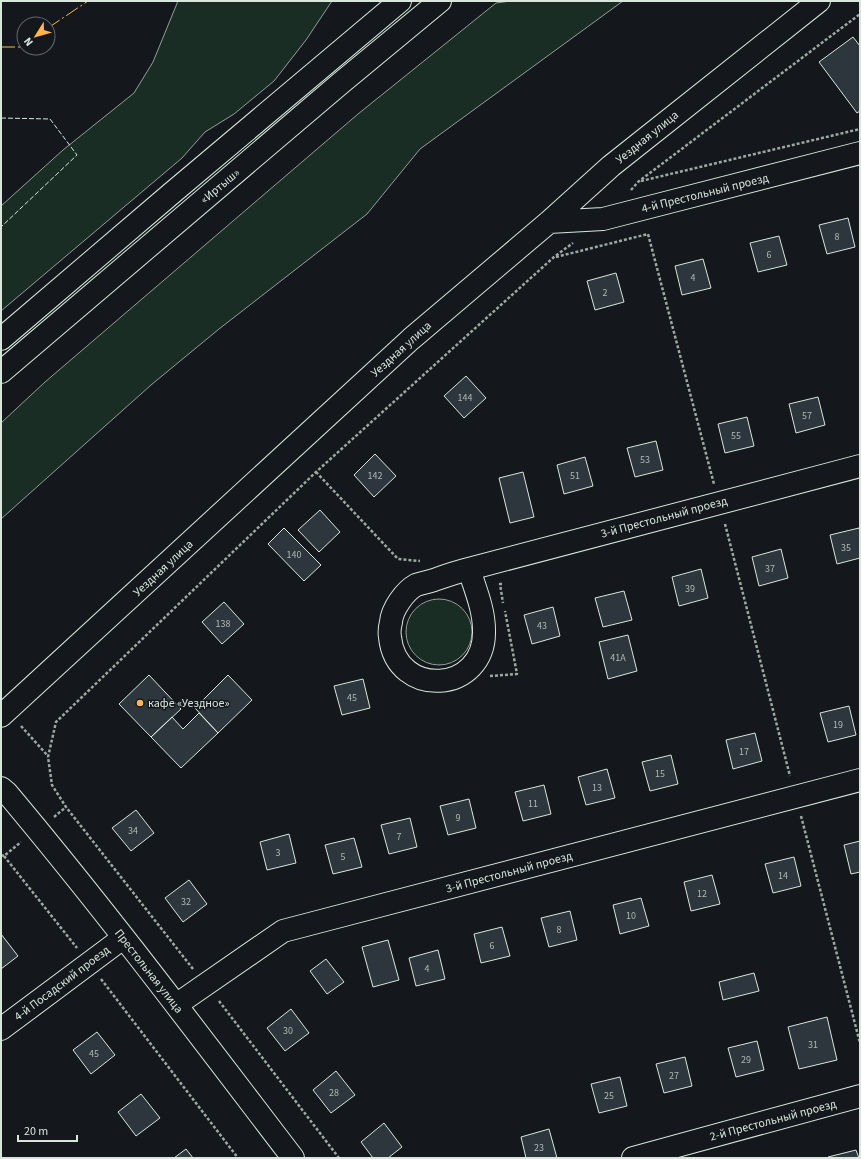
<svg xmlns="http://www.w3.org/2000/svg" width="861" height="1159" viewBox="0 0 861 1159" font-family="'Source Sans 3',sans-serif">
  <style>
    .green { fill: #1a2d24; stroke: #939e99 }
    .building { fill: #2c363c; stroke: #d8e6dc }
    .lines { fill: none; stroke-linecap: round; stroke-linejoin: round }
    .minor-casing { stroke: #d8e6dc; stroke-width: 24 }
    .highway-casing { stroke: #d8e6dc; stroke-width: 24 }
    .path { stroke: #9da8a2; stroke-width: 2.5; stroke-dasharray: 3 2; stroke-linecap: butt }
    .minor { stroke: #14181c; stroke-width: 22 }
    .highway { stroke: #14181c; stroke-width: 22 }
    .fence { stroke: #d8e6dc; stroke-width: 1; stroke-dasharray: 5 2; stroke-linecap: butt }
    .power { stroke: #ffb74d; stroke-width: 1; stroke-dasharray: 14 3 2 3; stroke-linecap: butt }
    .poi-dot { fill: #ffb74d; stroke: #14181c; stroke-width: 1.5 }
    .labels { text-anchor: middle; stroke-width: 3; stroke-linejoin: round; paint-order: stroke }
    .number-label { font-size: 10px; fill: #adbab4 }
    .street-label { font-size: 12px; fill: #d8e6dc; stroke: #14181c }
    .poi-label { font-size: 12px; fill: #d8e6dc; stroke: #14181c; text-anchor: start }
  </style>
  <rect width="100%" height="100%" fill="#14181c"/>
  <path class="green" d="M178,1H332L306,40L274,81L234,114L205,132L182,158L1,311V206L63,150L134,93L153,62Z
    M511,1H623L420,149L367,214L219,329L151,385L1,519V423L45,382L358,114L496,3Z
    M406 632a33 33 0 1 1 66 0a33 33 0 1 1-66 0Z"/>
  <path class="building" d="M853,37L860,46V111L857,113L819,62Z
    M848,218L855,247L827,254L819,225Z
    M779,236L787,265L758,272L750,243Z
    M703,259L711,288L682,295L675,266Z
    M616,273L624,302L595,310L587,281Z
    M466,376L486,398L464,418L444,396Z
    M818,397L825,425L796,433L789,404Z
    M747,417L754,446L725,453L718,424Z
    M656,441L663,470L635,477L627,448Z
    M375,454L396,476L374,497L354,475Z
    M585,457L593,486L564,494L557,465Z
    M523,472L534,517L510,523L499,478Z
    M320,510L340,532L319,552L298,530Z
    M284,528L321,565L304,581L268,544Z
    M859,528L860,533V558L837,564L830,535Z
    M781,549L788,578L759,586L752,557Z
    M701,569L708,598L679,606L672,577Z
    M624,591L632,620L603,627L595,598Z
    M224,602L244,624L222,644L202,622Z
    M553,607L560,636L532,644L524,615Z
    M628,635L637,671L608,679L599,642Z
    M149,675L181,709L151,737L119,704Z
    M228,675L252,700L218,733L195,708Z
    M363,679L370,708L342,715L334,686Z
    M849,706L856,735L828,742L820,713Z
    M199,713L218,733L181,768L151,737L172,717L183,729Z
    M755,733L762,761L733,769L726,740Z
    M671,755L678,784L650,791L642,762Z
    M607,769L615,798L586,805L578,777Z
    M544,785L551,814L523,821L515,792Z
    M469,799L476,828L448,835L440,806Z
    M136,810L154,833L131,851L112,828Z
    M410,818L417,847L389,854L381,825Z
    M289,834L296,863L267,870L260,842Z
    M354,838L362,867L333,874L325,845Z
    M860,841V872L851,874L844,845Z
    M794,857L801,886L773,893L765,864Z
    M712,875L720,904L691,911L684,882Z
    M189,880L207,904L183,922L165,898Z
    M641,898L649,926L620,934L613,905Z
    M570,911L577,940L549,947L541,918Z
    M502,927L510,956L481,963L474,934Z
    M1,934L18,956L1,969Z
    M388,940L399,980L373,987L362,947Z
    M438,950L445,979L416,986L409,958Z
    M326,959L344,982L327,994L310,971Z
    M754,973L759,991L723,1000L719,982Z
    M291,1009L309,1033L285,1051L267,1028Z
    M827,1017L837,1060L799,1069L788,1027Z
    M97,1032L115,1055L91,1074L73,1050Z
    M757,1041L764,1070L736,1077L728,1048Z
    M685,1057L692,1086L664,1093L656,1064Z
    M336,1071L355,1095L331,1113L313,1090Z
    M620,1077L627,1106L599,1113L591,1084Z
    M141,1094L160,1118L136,1136L118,1112Z
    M384,1123L402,1147L388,1158H373L361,1142Z
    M549,1129L557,1158H526L521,1137Z
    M186,1149L193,1158H174Z
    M856,1150L859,1158H828V1157Z"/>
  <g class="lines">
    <defs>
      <path id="minor" d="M549,222L603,219L860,153
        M469,569C475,589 484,609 484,630C486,694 396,699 390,637C389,632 390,626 391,622C392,609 405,591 416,585C422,583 428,582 434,580C445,576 457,572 469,569L860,466
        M1,716L411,339L549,222L611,166L819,1
        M1,788L7,793C106,911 199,1035 293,1158
        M176,1005L283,931L860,780
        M1,1029L123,938
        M633,1158L860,1096"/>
      <path id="highway" d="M1,339L172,193L400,1
        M1,372L342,82L440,1"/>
    </defs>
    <use href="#minor" class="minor-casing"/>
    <use href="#highway" class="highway-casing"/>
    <path class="path" d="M641,181L860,129
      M631,190L638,182L860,14
      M556,257L648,234L714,484
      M316,472L398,559L420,561
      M725,524L790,776
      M502,584H500L503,603
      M490,676L517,674L505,611
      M21,726L48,756
      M801,816L860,1043
      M54,817L66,807
      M1,855L4,856L21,842
      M4,856L77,948
      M193,969L66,807L52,785L48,757L56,722L316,472L554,257L573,243
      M101,979L238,1158
      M219,1001L339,1158"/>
    <use href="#minor" class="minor"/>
    <use href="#highway" class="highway"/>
    <path class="fence" d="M1,118L50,119L77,155L1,227"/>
    <path class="power" d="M48,28L88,1
      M1,47H20L24,44"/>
  </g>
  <circle class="poi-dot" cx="140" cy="703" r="4"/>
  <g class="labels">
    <g class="number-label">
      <text x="837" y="240">8</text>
      <text x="769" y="258">6</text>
      <text x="693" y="281">4</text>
      <text x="605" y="296">2</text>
      <text x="465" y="401">144</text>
      <text x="807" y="419">57</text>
      <text x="736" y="439">55</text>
      <text x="645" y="463">53</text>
      <text x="375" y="479">142</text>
      <text x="575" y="479">51</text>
      <text x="846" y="551">35</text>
      <text x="294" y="558">140</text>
      <text x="770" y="572">37</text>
      <text x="690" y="592">39</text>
      <text x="223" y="627">138</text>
      <text x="542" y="629">43</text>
      <text x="618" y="661">41А</text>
      <text x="352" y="701">45</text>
      <text x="838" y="728">19</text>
      <text x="744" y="755">17</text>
      <text x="660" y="777">15</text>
      <text x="597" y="791">13</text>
      <text x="533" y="807">11</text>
      <text x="458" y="821">9</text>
      <text x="133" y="834">34</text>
      <text x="399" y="840">7</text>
      <text x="278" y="856">3</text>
      <text x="343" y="860">5</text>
      <text x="783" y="879">14</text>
      <text x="702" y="897">12</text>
      <text x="186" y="905">32</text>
      <text x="631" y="919">10</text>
      <text x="559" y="933">8</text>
      <text x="492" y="949">6</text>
      <text x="427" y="972">4</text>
      <text x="288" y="1034">30</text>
      <text x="813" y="1048">31</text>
      <text x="94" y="1057">45</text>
      <text x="746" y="1063">29</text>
      <text x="674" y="1079">27</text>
      <text x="334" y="1096">28</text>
      <text x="609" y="1099">25</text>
      <text x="539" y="1151">23</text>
    </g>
    <g class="street-label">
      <text transform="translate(647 137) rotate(-39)" y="4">Уездная улица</text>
      <text transform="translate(220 186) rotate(-40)" y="4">«Иртыш»</text>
      <text transform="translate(705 193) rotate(-14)" y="4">4-й Престольный проезд</text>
      <text transform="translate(401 349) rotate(-42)" y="4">Уездная улица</text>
      <text transform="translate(664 517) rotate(-15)" y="4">3-й Престольный проезд</text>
      <text transform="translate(163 568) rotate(-43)" y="4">Уездная улица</text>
      <text transform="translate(509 872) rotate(-15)" y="4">3-й Престольный проезд</text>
      <text transform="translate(149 971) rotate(52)" y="4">Престольная улица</text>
      <text transform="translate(62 983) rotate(-37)" y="4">4-й Посадский проезд</text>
      <text transform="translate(773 1120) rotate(-15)" y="4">2-й Престольный проезд</text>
    </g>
    <g class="poi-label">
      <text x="148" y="707">кафе «Уездное»</text>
    </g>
  </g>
  <rect width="861" height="1159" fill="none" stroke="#d8e6dc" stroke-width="4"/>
  <g transform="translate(36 36) rotate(233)"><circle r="19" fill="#14181c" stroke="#626a69"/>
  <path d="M0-3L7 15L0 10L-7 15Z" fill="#ffb74d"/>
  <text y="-6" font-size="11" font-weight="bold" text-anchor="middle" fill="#d8e6dc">N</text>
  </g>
  <path d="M18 1135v6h59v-6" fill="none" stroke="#d8e6dc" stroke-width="2"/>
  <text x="24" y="1135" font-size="12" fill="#d8e6dc" stroke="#14181c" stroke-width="3" paint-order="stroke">20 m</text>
</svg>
